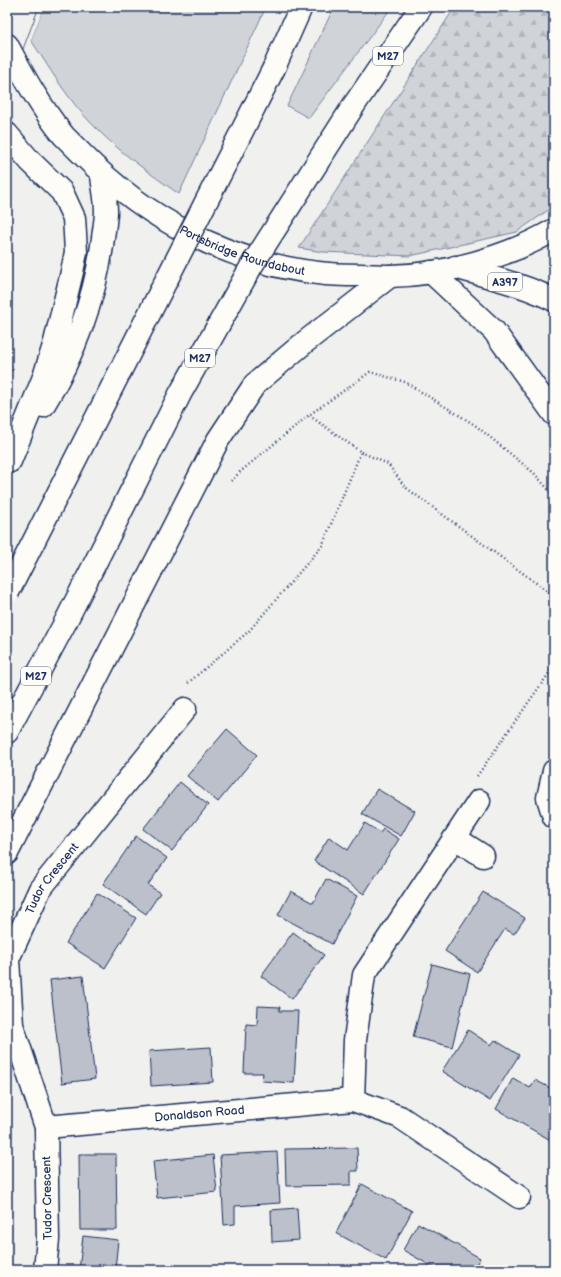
<svg xmlns="http://www.w3.org/2000/svg" width="561" height="1277" viewBox="0 0 561 1277" font-family="'Balsamiq Sans',sans-serif">
  <style>
    .grass { fill: #d0d3d8; stroke: #76819b }
    .forest { fill: url(#forest-firs); stroke: #76819b }
    .pier { fill: #f0f0ee }
    .lines { fill: none; stroke-linecap: round; stroke-linejoin: round }
    .shore { stroke: #536184; stroke-width: 1 }
    .building { fill: #bbc0ca; stroke: #1b2f5e }
    .minor-casing { stroke: #1b2f5e; stroke-width: 25 }
    .major-casing { stroke: #1b2f5e; stroke-width: 25 }
    .highway-casing { stroke: #1b2f5e; stroke-width: 25 }
    .path { stroke: #1b2f5e; stroke-width: 2.5; stroke-dasharray: 1 3; stroke-linecap: butt }
    .minor { stroke: #fdfcf7; stroke-width: 22 }
    .major { stroke: #fdfcf7; stroke-width: 22 }
    .highway { stroke: #fdfcf7; stroke-width: 22 }
    .highway-bridge-casing { stroke: #1b2f5e; stroke-width: 25; stroke-linecap: butt }
    .highway-bridge { stroke: #fdfcf7; stroke-width: 22 }
    .labels { text-anchor: middle; stroke-width: 3; stroke-linejoin: round; paint-order: stroke }
    .shield { fill: #fdfcf7; stroke: #5f6c8c; stroke-width: 1 }
    .shield-label { font-size: 11px; font-weight: bold; fill: #1b2f5e }
    .street-label { font-size: 12px; fill: #1b2f5e; stroke: #fdfcf7 }
  </style>
  <defs>
    <pattern id="forest-firs" width="22" height="20" patternUnits="userSpaceOnUse"><rect width="22" height="20" fill="#d0d3d8"/><path d="M5 1l3.5 6h-7zM16 11l3.5 6h-7z" fill="#b2b5bc"/></pattern>
  </defs>
  <rect width="100%" height="100%" fill="#f0f0ee"/>
  <filter id="ink" filterUnits="userSpaceOnUse"><feTurbulence type="fractalNoise" baseFrequency=".025" numOctaves="2"/><feDisplacementMap in="SourceGraphic" scale="8" xChannelSelector="R" yChannelSelector="G"/><feConvolveMatrix kernelMatrix="1 2 1 2 8 2 1 2 1" color-interpolation-filters="sRGB"/></filter>
  <g filter="url(#ink)">
    <path class="grass" d="M62,7H266L179,194C149,173 118,151 93,125C68,100 50,69 31,40L43,9Z
      M334,7H392L309,118L287,106Z"/>
    <path class="forest" d="M455,7H554V206L517,232L410,256L323,252L299,248Z"/>
    <path class="pier" d="M7,7H41L43,9L7,102Z"/>
    <g class="lines">
      <path class="shore" d="M23,49L39,7"/>
    </g>
    <path class="building" d="M227,729L257,755L218,802L187,776Z
      M180,782L208,805L172,851L143,829Z
      M377,789L415,811L401,836L362,814Z
      M365,823L380,833L383,829L399,839L364,894L314,861L329,837L348,850Z
      M136,836L167,858L148,885L160,893L146,914L103,884Z
      M326,879L357,896L332,944L278,915L291,891L313,903Z
      M483,892L525,918L514,934L505,929L477,972L445,951Z
      M97,893L136,918L105,968L66,943Z
      M293,932L324,955L292,999L261,976Z
      M432,964L470,974L452,1047L413,1037Z
      M83,976L95,1079L62,1083L50,980Z
      M258,1006L280,1007L279,1011H298L294,1083L262,1081L263,1073H244L246,1024L257,1025Z
      M468,1030L491,1045L495,1040L519,1055L490,1101L442,1071Z
      M211,1047L213,1082L151,1086L149,1051Z
      M513,1078L530,1088L535,1080L554,1090V1142L496,1109Z
      M357,1148L358,1171H351V1185L286,1186L285,1149Z
      M277,1152L280,1203L235,1206V1224L224,1225L220,1155Z
      M79,1154H116L117,1230H80Z
      M213,1155L217,1192L157,1198L153,1161Z
      M362,1184L412,1211L386,1260L336,1233Z
      M297,1208L299,1240L272,1242L271,1210Z
      M418,1223L480,1258L473,1270H438L403,1250Z
      M83,1236L118,1240L115,1270H79Z
      M485,1265L506,1270H484Z"/>
    <g class="lines">
      <defs>
        <g id="minor">
          <path d="M431,272L494,331L554,414"/>
          <path d="M554,771L548,798L554,817"/>
          <path d="M455,838L483,856"/>
          <path d="M353,1100L355,1040L364,975L479,801"/>
          <path id="s1" d="M46,1127L353,1100L400,1117L519,1197"/>
          <path id="s2" d="M45,1270L48,1239L46,1127L12,1025L8,959L40,889L185,709"/>
        </g>
        <g id="major">
          <path id="s3" d="M7,45C24,77 41,108 64,136C70,142 76,148 82,154C146,219 227,262 318,273C332,275 346,275 360,275C370,275 380,276 390,276C443,275 508,257 554,230"/>
          <path d="M455,267C488,277 523,284 554,300"/>
        </g>
        <path id="highway" d="M274,68L301,7
          M354,105L421,7
          M7,134L30,161L62,192L74,218L75,234L76,252L72,272L55,342L44,377L10,461
          M43,406C74,356 96,297 103,238C104,229 106,220 106,211C106,199 103,187 102,175
          M7,732L66,621
          M7,853L218,440L255,384L305,342L390,276"/>
      </defs>
      <use href="#minor" class="minor-casing"/>
      <use href="#major" class="major-casing"/>
      <use href="#highway" class="highway-casing"/>
      <path class="path" d="M7,351L8,364L14,372
        M361,452L388,464L405,487L554,596
        M231,481L240,472L309,415L370,372L405,382L475,425L534,473L554,496
        M188,683L249,631L322,546L361,452L310,416
        M477,776L554,666"/>
      <use href="#minor" class="minor"/>
      <use href="#major" class="major"/>
      <use href="#highway" class="highway"/>
      <defs>
        <path id="highway-bridge" d="M8,592L274,68
          M66,621L180,394L252,265L354,105"/>
      </defs>
      <use href="#highway-bridge" class="highway-bridge-casing"/>
      <use href="#highway-bridge" class="highway-bridge"/>
    </g>
  </g>
  <g class="labels">
    <g class="shield">
      <rect x="373" y="47" width="30" height="18" rx="3"/>
      <rect x="488" y="273" width="34" height="18" rx="3"/>
      <rect x="185" y="349" width="30" height="18" rx="3"/>
      <rect x="21" y="667" width="30" height="18" rx="3"/>
    </g>
    <g class="shield-label">
      <text x="388" y="60">M27</text>
      <text x="505" y="286">A397</text>
      <text x="200" y="362">M27</text>
      <text x="36" y="680">M27</text>
    </g>
    <g class="street-label">
      <text dy="4" stroke="none"><textPath href="#s3" startOffset="323">Portsbridge Roundabout</textPath></text>
      <text dy="4" stroke="none"><textPath href="#s2" startOffset="409">Tudor Crescent</textPath></text>
      <text dy="4" stroke="none"><textPath href="#s1" startOffset="154">Donaldson Road</textPath></text>
      <text transform="translate(47 1198) rotate(-91)" y="4">Tudor Crescent</text>
    </g>
  </g>
  <rect width="561" height="1277" fill="none" stroke="#fdfcf7" stroke-width="24"/>
  <rect x="12" y="12" width="537" height="1253" fill="none" stroke="#1b2f5e" stroke-width="1.5" filter="url(#ink)"/>
</svg>
